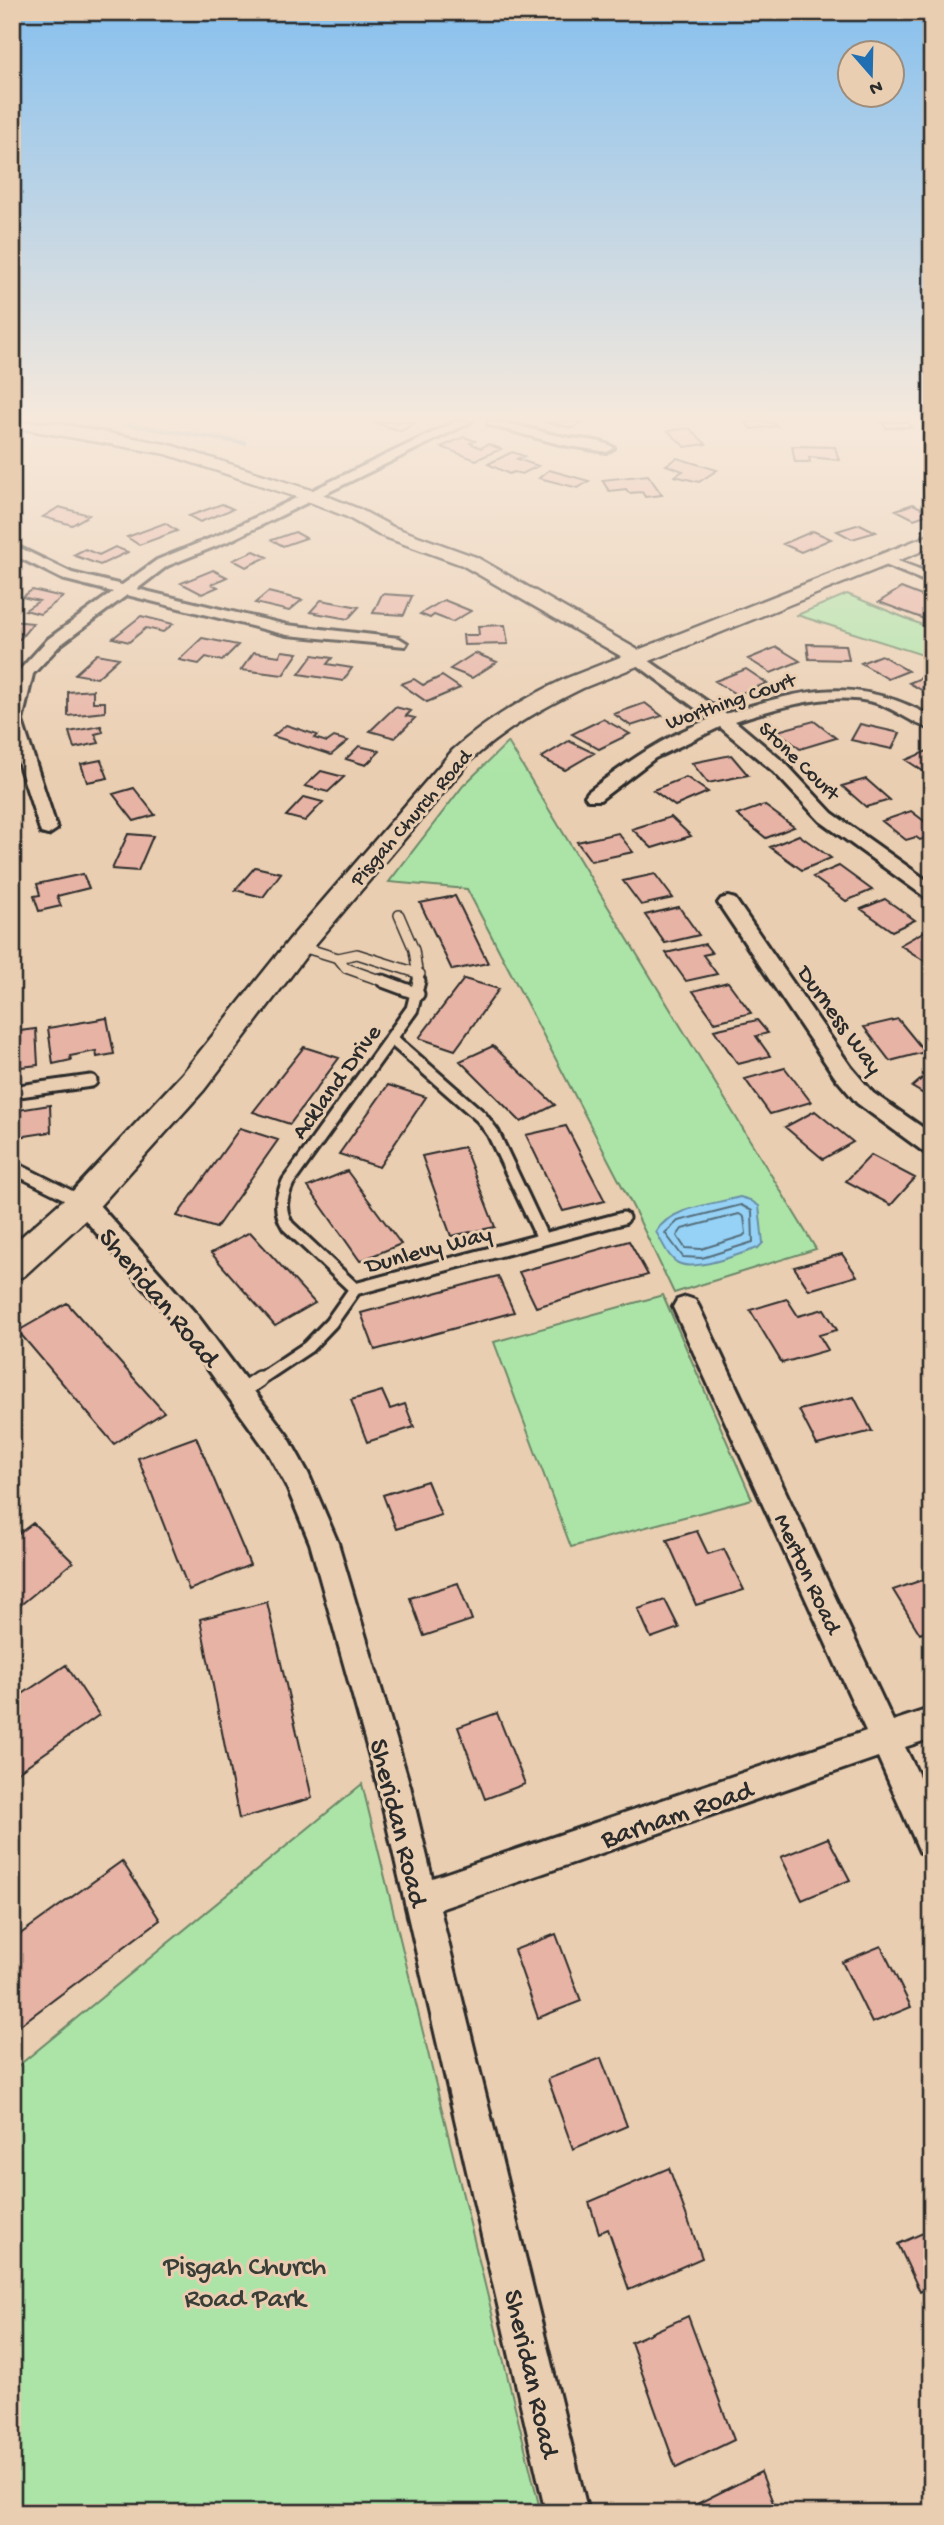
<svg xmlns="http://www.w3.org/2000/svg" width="944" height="2525" viewBox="0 0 944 2525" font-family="'Gochi Hand',sans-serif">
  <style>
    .green { fill: #ace4a7; stroke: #6c8869; stroke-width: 2 }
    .water { fill: #95d2f6; stroke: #6b8fa5; stroke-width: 2 }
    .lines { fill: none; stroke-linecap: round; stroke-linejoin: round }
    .shore { stroke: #556e7c; stroke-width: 2 }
    .stream { stroke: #6b8fa5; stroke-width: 4.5 }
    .building { fill: #e7b3a5; stroke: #2b2b2b; stroke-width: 2 }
    .service-far2-casing { stroke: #2b2b2b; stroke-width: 12 }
    .service-far1-casing { stroke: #2b2b2b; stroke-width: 17 }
    .service-casing { stroke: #2b2b2b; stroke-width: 20 }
    .minor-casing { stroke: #2b2b2b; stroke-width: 6 }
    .tertiary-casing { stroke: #2b2b2b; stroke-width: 5 }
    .secondary-casing { stroke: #2b2b2b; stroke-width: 5 }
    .service-far2 { stroke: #eaceb1; stroke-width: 9 }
    .service-far1 { stroke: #eaceb1; stroke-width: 11 }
    .service { stroke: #eaceb1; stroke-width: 15 }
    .minor { fill: #eaceb1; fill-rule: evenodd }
    .tertiary { fill: #eaceb1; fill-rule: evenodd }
    .secondary { fill: #eaceb1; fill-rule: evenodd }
    .labels { text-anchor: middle; stroke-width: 6; stroke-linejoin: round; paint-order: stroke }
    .far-street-label { font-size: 21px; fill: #2b2b2b; stroke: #eaceb1 }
    .street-label { font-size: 24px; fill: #2b2b2b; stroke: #eaceb1 }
    .near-street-label { font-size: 28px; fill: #2b2b2b; stroke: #eaceb1 }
    .near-park-label { font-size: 28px; fill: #383e37; stroke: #eaceb1 }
  </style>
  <rect width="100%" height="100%" fill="#eaceb1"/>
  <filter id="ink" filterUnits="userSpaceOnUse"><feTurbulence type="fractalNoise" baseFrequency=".0143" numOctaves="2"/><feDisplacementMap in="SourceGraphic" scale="14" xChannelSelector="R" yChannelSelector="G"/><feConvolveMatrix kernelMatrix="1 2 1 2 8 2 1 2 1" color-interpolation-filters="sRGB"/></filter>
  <g filter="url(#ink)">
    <path class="green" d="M847,594L932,629V658L797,615Z
      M508,742L816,1249L674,1293L634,1209L467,889L389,882L463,786Z
      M663,1295L752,1499L571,1547L494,1342Z
      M362,1784L541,2513H12V2071Z"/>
    <path class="water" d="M740,1197L750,1200L759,1206L763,1243L758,1248C739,1254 696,1272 678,1263C668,1258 662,1241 656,1232C670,1207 715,1204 740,1197Z"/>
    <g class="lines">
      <path class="shore" d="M741,1205L752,1211L753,1242L702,1258L683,1257L665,1233L678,1221Z
        M739,1214L744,1217L746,1233L743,1236L701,1249L685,1248L677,1236L682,1229Z"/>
      <path class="stream" d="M113,422L245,443"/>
    </g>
    <path class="building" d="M373,422H410L415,423L401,431Z
      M544,422H582L573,428Z
      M744,422H772L777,426L752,429Z
      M882,422H907L911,427L886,428Z
      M689,428L706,444L685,447L668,431Z
      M464,437L475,441L470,443L481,448L488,444L501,449L476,460L441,447Z
      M792,446L835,447L839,460L809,457L810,462H795Z
      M512,452L524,456L517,459L538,466L522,474L514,472L509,474L488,464Z
      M677,458L717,470L699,482L675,476L683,471L666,465Z
      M549,470L589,481L578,488L539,478Z
      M648,475L662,495L645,497L642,492L629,493L626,489L609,491L602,480Z
      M222,504L233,509L200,522L189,516Z
      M913,504L931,513L914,519L896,510Z
      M59,507L89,515L72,525L43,517Z
      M165,523L177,531L139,545L127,537Z
      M860,524L876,532L852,539L837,531Z
      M813,531L831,539L801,552L783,544Z
      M295,532L306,538L283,546L272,540Z
      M115,547L128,552L100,565L73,555L85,549L99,555Z
      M254,551L267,557L246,567L233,560Z
      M213,570L227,577L212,584L218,587L202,594L181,583Z
      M901,588L932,600V622L879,602Z
      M32,590L63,597L40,614L25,610L39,601L22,597Z
      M268,592L302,600L289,611L255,603Z
      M382,594L412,596L404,615L373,613Z
      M321,600L359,607L348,619L310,612Z
      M444,600L471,611L452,622L434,615L430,618L420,614Z
      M141,616L173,624L163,632L146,628L129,642L113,638Z
      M12,621L33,623L20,639L12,638Z
      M505,625L508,644L464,645L463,635H479L478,626Z
      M202,638L238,645L222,661L206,657L199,664L179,660Z
      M807,644L846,645L849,660L809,659Z
      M777,647L800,661L771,673L748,659Z
      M282,651L298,653L283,675L241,670L254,652L279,656Z
      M475,653L497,662L472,678L450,669Z
      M97,654L119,658L97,678L75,674Z
      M313,655L332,658L327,664L352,668L343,681L299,674Z
      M881,655L908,671L888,679L861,663Z
      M746,669L767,683L737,695L715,681Z
      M931,674L932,696L909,683Z
      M442,676L460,688L427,702L401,684L414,679L423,685Z
      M93,690V702H105V712L68,716V692Z
      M645,703L662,716L631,726L614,714Z
      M395,707L411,711L406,716L415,718L395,738L370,731Z
      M603,719L630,734L599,749L572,734Z
      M814,721L836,738L800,749L778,731Z
      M860,724L900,733L892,749L851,740Z
      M286,725L317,735L314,738L327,742L334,737L348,741L331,755L273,736Z
      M101,726L103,732L95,734L99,743L74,748L69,732Z
      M569,741L594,753L565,770L541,758Z
      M359,746L380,751L366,765L346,759Z
      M927,751L932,754V777L906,760Z
      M731,755L748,775L708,783L692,763Z
      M101,760L108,778L87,782L81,764Z
      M321,771L344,777L328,792L305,786Z
      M686,777L708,792L675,806L653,790Z
      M866,779L890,800L866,807L842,786Z
      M134,788L155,815L134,821L113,794Z
      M304,797L323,802L305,821L286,816Z
      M764,805L794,827L766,838L737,815Z
      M911,811L932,827V836L920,840L916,837L906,840L882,821Z
      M671,817L691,836L652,848L632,829Z
      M618,833L633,852L591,861L577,842Z
      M128,834L153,836L138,871L112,869Z
      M799,835L831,858L802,870L770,847Z
      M839,866L872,890L846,901L813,877Z
      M255,867L281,873L263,897L235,890Z
      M83,874L89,888L57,896L61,906L39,911L34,896L40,895L37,884Z
      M655,874L673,898L641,905L623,881Z
      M455,896L488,963L452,970L420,903Z
      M885,899L915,920L892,931L861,909Z
      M679,907L699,935L665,943L645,915Z
      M925,931L932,936V966L900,945Z
      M705,944L712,953L703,955L717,974L686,981L666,953Z
      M464,979L499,989L455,1050L419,1038Z
      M728,982L751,1013L715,1022L693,991Z
      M107,1018L114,1054L97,1057L96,1051L70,1056L71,1060L53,1064L48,1028Z
      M898,1019L925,1052L890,1061L864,1027Z
      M757,1020L768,1033L756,1036L770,1056L738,1064L714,1030Z
      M36,1029L38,1065L12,1068V1032Z
      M493,1046L555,1105L521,1122L460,1061Z
      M304,1047L339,1058L290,1124L253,1112Z
      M785,1068L811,1102L770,1114L745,1079Z
      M932,1070V1099L912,1087Z
      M388,1085L426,1097L379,1167L339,1154Z
      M50,1105L51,1132L12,1138V1111Z
      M815,1111L853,1142L823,1159L785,1127Z
      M566,1126L605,1201L563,1211L526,1135Z
      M240,1128L278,1140L216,1228L177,1216Z
      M464,1147L495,1227L451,1236L422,1156Z
      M871,1155L915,1178L891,1205L846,1181Z
      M347,1171L401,1244L360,1261L308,1187Z
      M250,1232L315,1303L275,1326L211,1253Z
      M629,1241L648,1275L536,1307L519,1272Z
      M842,1254L857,1276L809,1290L794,1267Z
      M498,1276L514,1312L375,1350L361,1313Z
      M787,1299L798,1316L824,1309L837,1330L819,1335L828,1350L782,1363L750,1310Z
      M67,1303L164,1412L114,1444L18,1331Z
      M382,1391L390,1409L405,1404L414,1427L367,1442L351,1400Z
      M854,1397L872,1431L817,1445L799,1410Z
      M196,1437L250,1565L189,1590L138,1458Z
      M427,1481L441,1515L396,1529L383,1495Z
      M33,1523L73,1562L12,1612V1539Z
      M697,1531L708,1554L724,1549L744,1590L696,1605L667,1540Z
      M928,1578L932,1583V1629L920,1634L893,1590Z
      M458,1583L472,1620L424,1636L410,1598Z
      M665,1600L679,1628L651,1638L638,1609Z
      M267,1602L312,1798L239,1819L200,1619Z
      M66,1665L99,1715L12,1776V1701Z
      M497,1713L525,1784L485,1799L458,1727Z
      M828,1838L850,1880L802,1900L781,1857Z
      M122,1861L160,1920L12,2031V1940Z
      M556,1934L581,2001L538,2018L514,1950Z
      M881,1946L911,2007L872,2023L842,1962Z
      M601,2058L627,2126L573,2149L548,2079Z
      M669,2168L702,2258L629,2290L608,2229L599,2233L589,2202Z
      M932,2229V2286L920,2292L898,2244Z
      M688,2316L734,2440L676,2468L631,2342Z
      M761,2472L777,2513H684L683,2511Z"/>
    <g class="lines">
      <defs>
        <path id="service-far2" d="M399,915L414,950L419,983
          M299,946L338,958L346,968L388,983
          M338,958L357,954L420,974"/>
        <path id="service-far1" d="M383,981L418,994
          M392,1039L481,1117L493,1133L543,1239
          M12,1092L91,1081
          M12,1167L82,1202
          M355,1289L288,1226C278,1210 281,1198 288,1182L412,1009L419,981
          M257,1381L308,1347L331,1323L355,1289L623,1218"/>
        <path id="service" d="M240,1392L259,1379"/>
        <path id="minor" d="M455,422H471L231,540L167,566L137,589L287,625L399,638L407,643L405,646L287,635L127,595L60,645L33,674L22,721L57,829L48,835L41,833L12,743V692L17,673L48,639L113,592L62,579L12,554V544L72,573L122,585L157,560L221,534Z
          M488,422C515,422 538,432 565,437C579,440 602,439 614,448L607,452L563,445L489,425Z
          M885,556L932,574V584L880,563L878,560Z
          M638,653L725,714C803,689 857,675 932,717V729C911,724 894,707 873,702C828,691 777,708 735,721L786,764L832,813L932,884V899L925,897L820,821L774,772L720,727L655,758L600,800H588L585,796L588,792C627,762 663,737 710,719L632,661L630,658Z
          M728,897L735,899L851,1067L873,1093L932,1134V1154L924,1152L857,1103L835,1077L718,903L721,899Z
          M83,1193L91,1196L197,1315L287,1435L308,1473L338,1543L410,1786L432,1878L866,1731L673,1307L677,1300L686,1297L695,1300L699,1307L893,1721L932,1708V1738L905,1747L932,1803V1856L920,1852L878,1757L440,1909L588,2513H546L378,1786L310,1543L286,1485L267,1451L179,1329L75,1208L71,1202L75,1196Z"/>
        <path id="tertiary" d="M12,422L56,423L170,445L317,492L359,509L393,527L476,557L645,654L648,658L645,662H631L462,565L379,535L347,517L305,500L166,454L12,427Z"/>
        <path id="secondary" d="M932,534V547L583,688C542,708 505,729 471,760L309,952L204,1090L95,1211L24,1276L12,1279V1245L71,1193L182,1074L289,940L453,750C488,719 525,698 567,678Z"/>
      </defs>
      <use href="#service-far2" class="service-far2-casing"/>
      <use href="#service-far1" class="service-far1-casing"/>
      <use href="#service" class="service-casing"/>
      <use href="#minor" class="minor-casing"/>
      <use href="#tertiary" class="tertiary-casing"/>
      <use href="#secondary" class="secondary-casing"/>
      <use href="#service-far2" class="service-far2"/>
      <use href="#service-far1" class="service-far1"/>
      <use href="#service" class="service"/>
      <use href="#minor" class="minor"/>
      <use href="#tertiary" class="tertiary"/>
      <use href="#secondary" class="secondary"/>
    </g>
  </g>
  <linearGradient id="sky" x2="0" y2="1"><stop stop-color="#87c0ee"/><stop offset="0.54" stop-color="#f6e9dc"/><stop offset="1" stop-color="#f6e9dc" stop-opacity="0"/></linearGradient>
  <rect width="944" height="775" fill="url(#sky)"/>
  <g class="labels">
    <g class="far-street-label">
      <text transform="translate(730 700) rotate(-19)" y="7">Worthing Court</text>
      <text transform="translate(800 760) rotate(44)" y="7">Stone Court</text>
      <text transform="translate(410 817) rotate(-49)" y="7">Pisgah Church Road</text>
    </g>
    <g class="street-label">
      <text transform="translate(841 1019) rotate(54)" y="8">Durness Way</text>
      <text transform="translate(335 1081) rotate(-54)" y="8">Ackland Drive</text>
      <text transform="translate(428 1248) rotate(-15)" y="8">Dunlevy Way</text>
      <text transform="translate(809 1573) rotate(65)" y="8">Merton Road</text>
    </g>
    <g class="near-street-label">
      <text transform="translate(161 1296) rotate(50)" y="10">Sheridan Road</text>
      <text transform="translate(676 1812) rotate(-19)" y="10">Barham Road</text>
      <text transform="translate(401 1822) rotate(76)" y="10">Sheridan Road</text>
      <text transform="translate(534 2373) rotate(77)" y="10">Sheridan Road</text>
    </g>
    <g class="near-park-label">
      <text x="245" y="2274">Pisgah Church<tspan x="245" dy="32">Road Park</tspan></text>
    </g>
  </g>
  <rect width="944" height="2525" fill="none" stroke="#eaceb1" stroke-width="42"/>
  <rect x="21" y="21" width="902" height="2483" fill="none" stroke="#2b2b2b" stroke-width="2.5" filter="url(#ink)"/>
  <g transform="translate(871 74) rotate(160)"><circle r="33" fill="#eaceb1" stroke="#9e8d7b" stroke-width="2"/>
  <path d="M0-5L12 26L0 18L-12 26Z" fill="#1f6fb2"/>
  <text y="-10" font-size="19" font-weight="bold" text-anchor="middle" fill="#2b2b2b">N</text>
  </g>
</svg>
